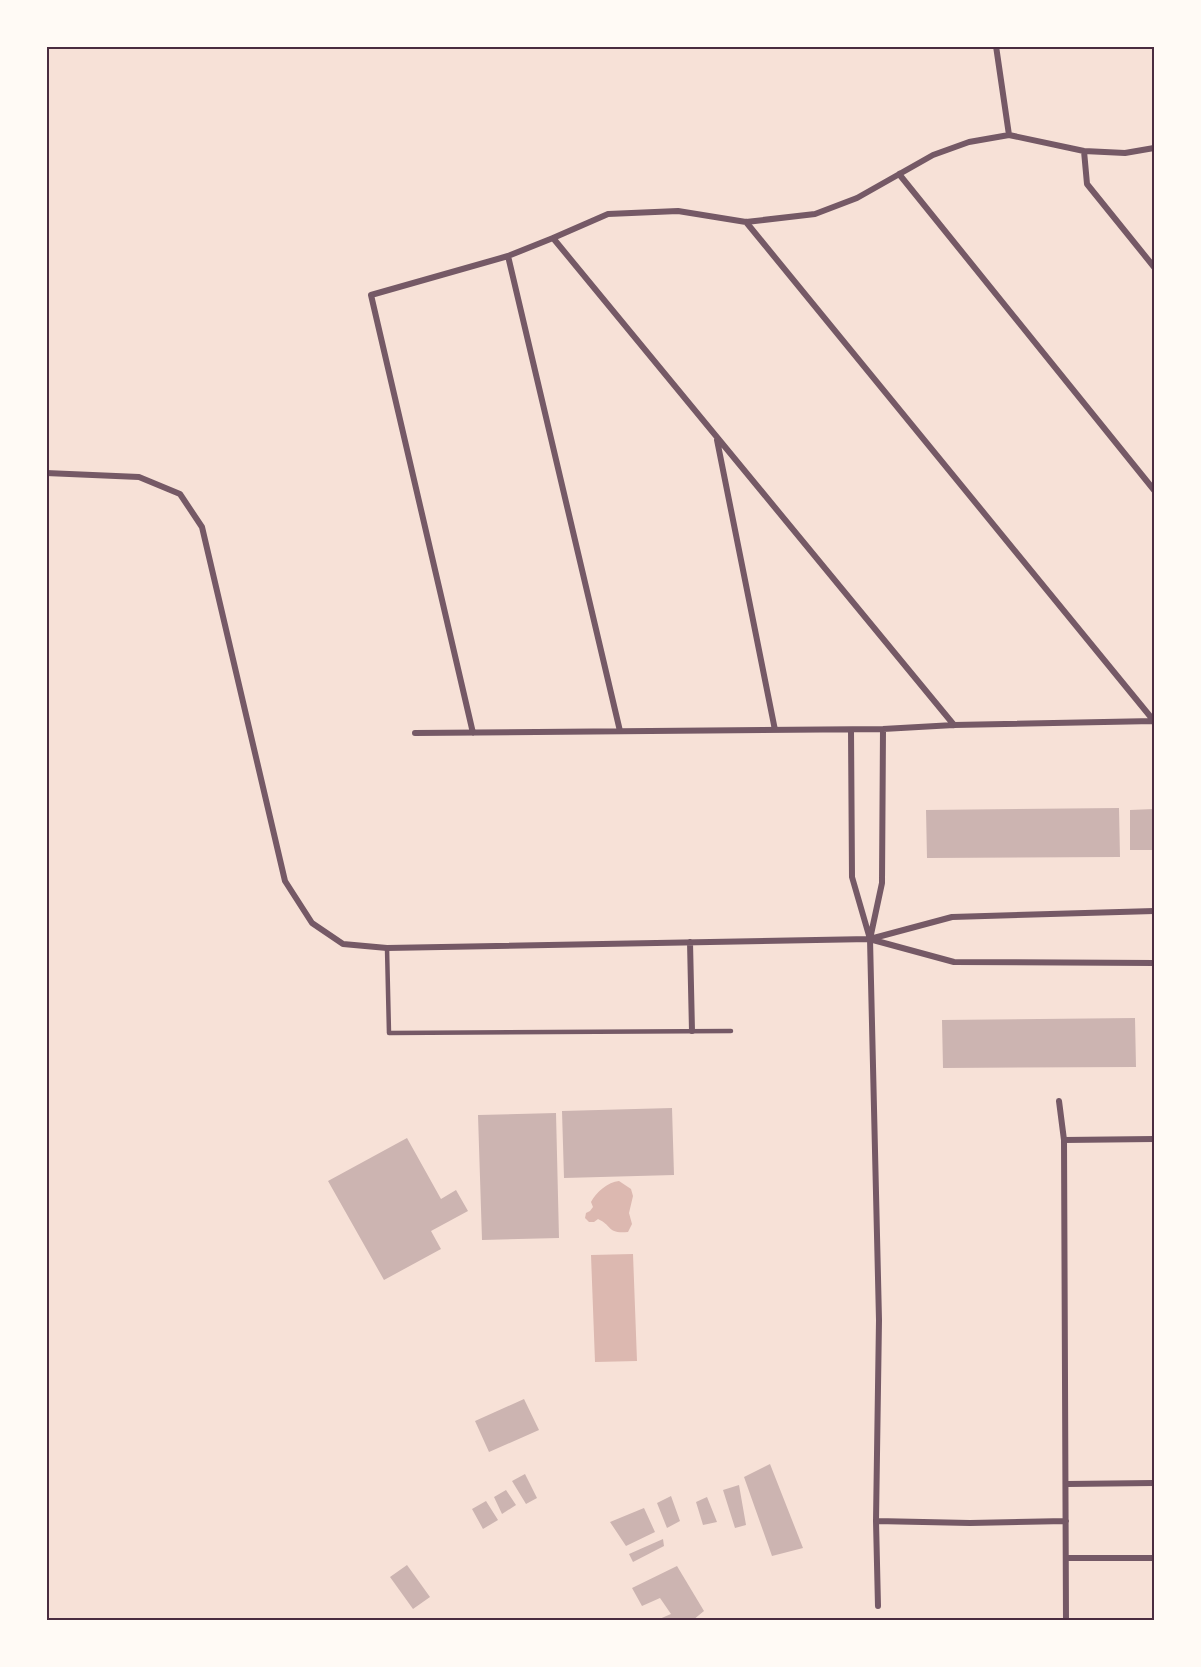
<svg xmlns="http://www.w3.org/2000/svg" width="1201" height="1667" viewBox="0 0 1201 1667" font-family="'DejaVu Sans',sans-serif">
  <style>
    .water { fill: #dcb8b0 }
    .building { fill: #ccb4b1 }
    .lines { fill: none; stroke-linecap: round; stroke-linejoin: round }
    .service { stroke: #755966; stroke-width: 4.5 }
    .minor { stroke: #755966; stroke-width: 6 }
    .neatline { fill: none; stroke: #4a2c40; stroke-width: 2 }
  </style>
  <rect width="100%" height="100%" fill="#f7e1d7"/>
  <path class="water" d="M619,1181L631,1189L633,1196L629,1213L632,1224L628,1232C607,1234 613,1226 598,1219L594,1222H589L585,1218L586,1213L590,1211L593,1207L591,1202C596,1192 608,1182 619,1181Z
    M633,1254L637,1361L595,1362L591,1255Z"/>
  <path class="building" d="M1119,808L1120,857L927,858L926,810Z
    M1154,809V850H1130V810Z
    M1135,1018L1136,1067L943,1068L942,1020Z
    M672,1108L674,1175L564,1178L562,1111Z
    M556,1113L559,1238L482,1240L478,1115Z
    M407,1138L441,1199L456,1190L468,1211L431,1231L441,1249L384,1280L328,1181Z
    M524,1399L539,1430L489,1452L475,1421Z
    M770,1464L803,1548L772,1556L744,1477Z
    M525,1474L537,1498L526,1504L512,1481Z
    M739,1485L746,1525L735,1528L723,1490Z
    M506,1490L516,1505L502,1514L494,1497Z
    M671,1496L680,1521L667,1528L657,1503Z
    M707,1497L717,1522L703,1525L696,1502Z
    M486,1501L498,1520L483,1529L472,1509Z
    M644,1508L655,1532L626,1546L610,1522Z
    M663,1539L664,1546L633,1562L629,1554Z
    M407,1565L430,1597L413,1609L390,1577Z
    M677,1566L704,1611L693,1620H657L671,1614L660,1598L642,1606L632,1588Z"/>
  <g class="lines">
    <path class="service" d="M387,948L389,1033L731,1031"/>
    <path class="minor" d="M996,46L1009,135
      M1084,151L1087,184L1154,267
      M899,174L1154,490
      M746,222L1154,721
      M553,238L954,725
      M508,256L620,731
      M717,440L775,730
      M46,473L139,477L180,494L202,527L285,881L312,923L343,944L387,948L870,939L952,917L1154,911
      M851,730L852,877L870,939
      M415,733L883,729L954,725L1154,721
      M473,733L371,295L508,256L553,238L608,214L678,211L746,222L815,214L857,198L933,155L969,142L1009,135L1084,151L1125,153L1154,148
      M873,940L954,962L1154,963
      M690,942L692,1031
      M1059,1101L1064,1140L1154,1139
      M1064,1140L1066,1620
      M1067,1484L1154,1483
      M876,1521L970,1523L1066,1521
      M1066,1558H1154
      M878,1606L876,1521L879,1320L870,939L882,883L883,729"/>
  </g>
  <rect width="1201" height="1667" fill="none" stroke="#fffaf5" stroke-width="96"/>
  <rect x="48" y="48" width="1105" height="1571" class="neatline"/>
</svg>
